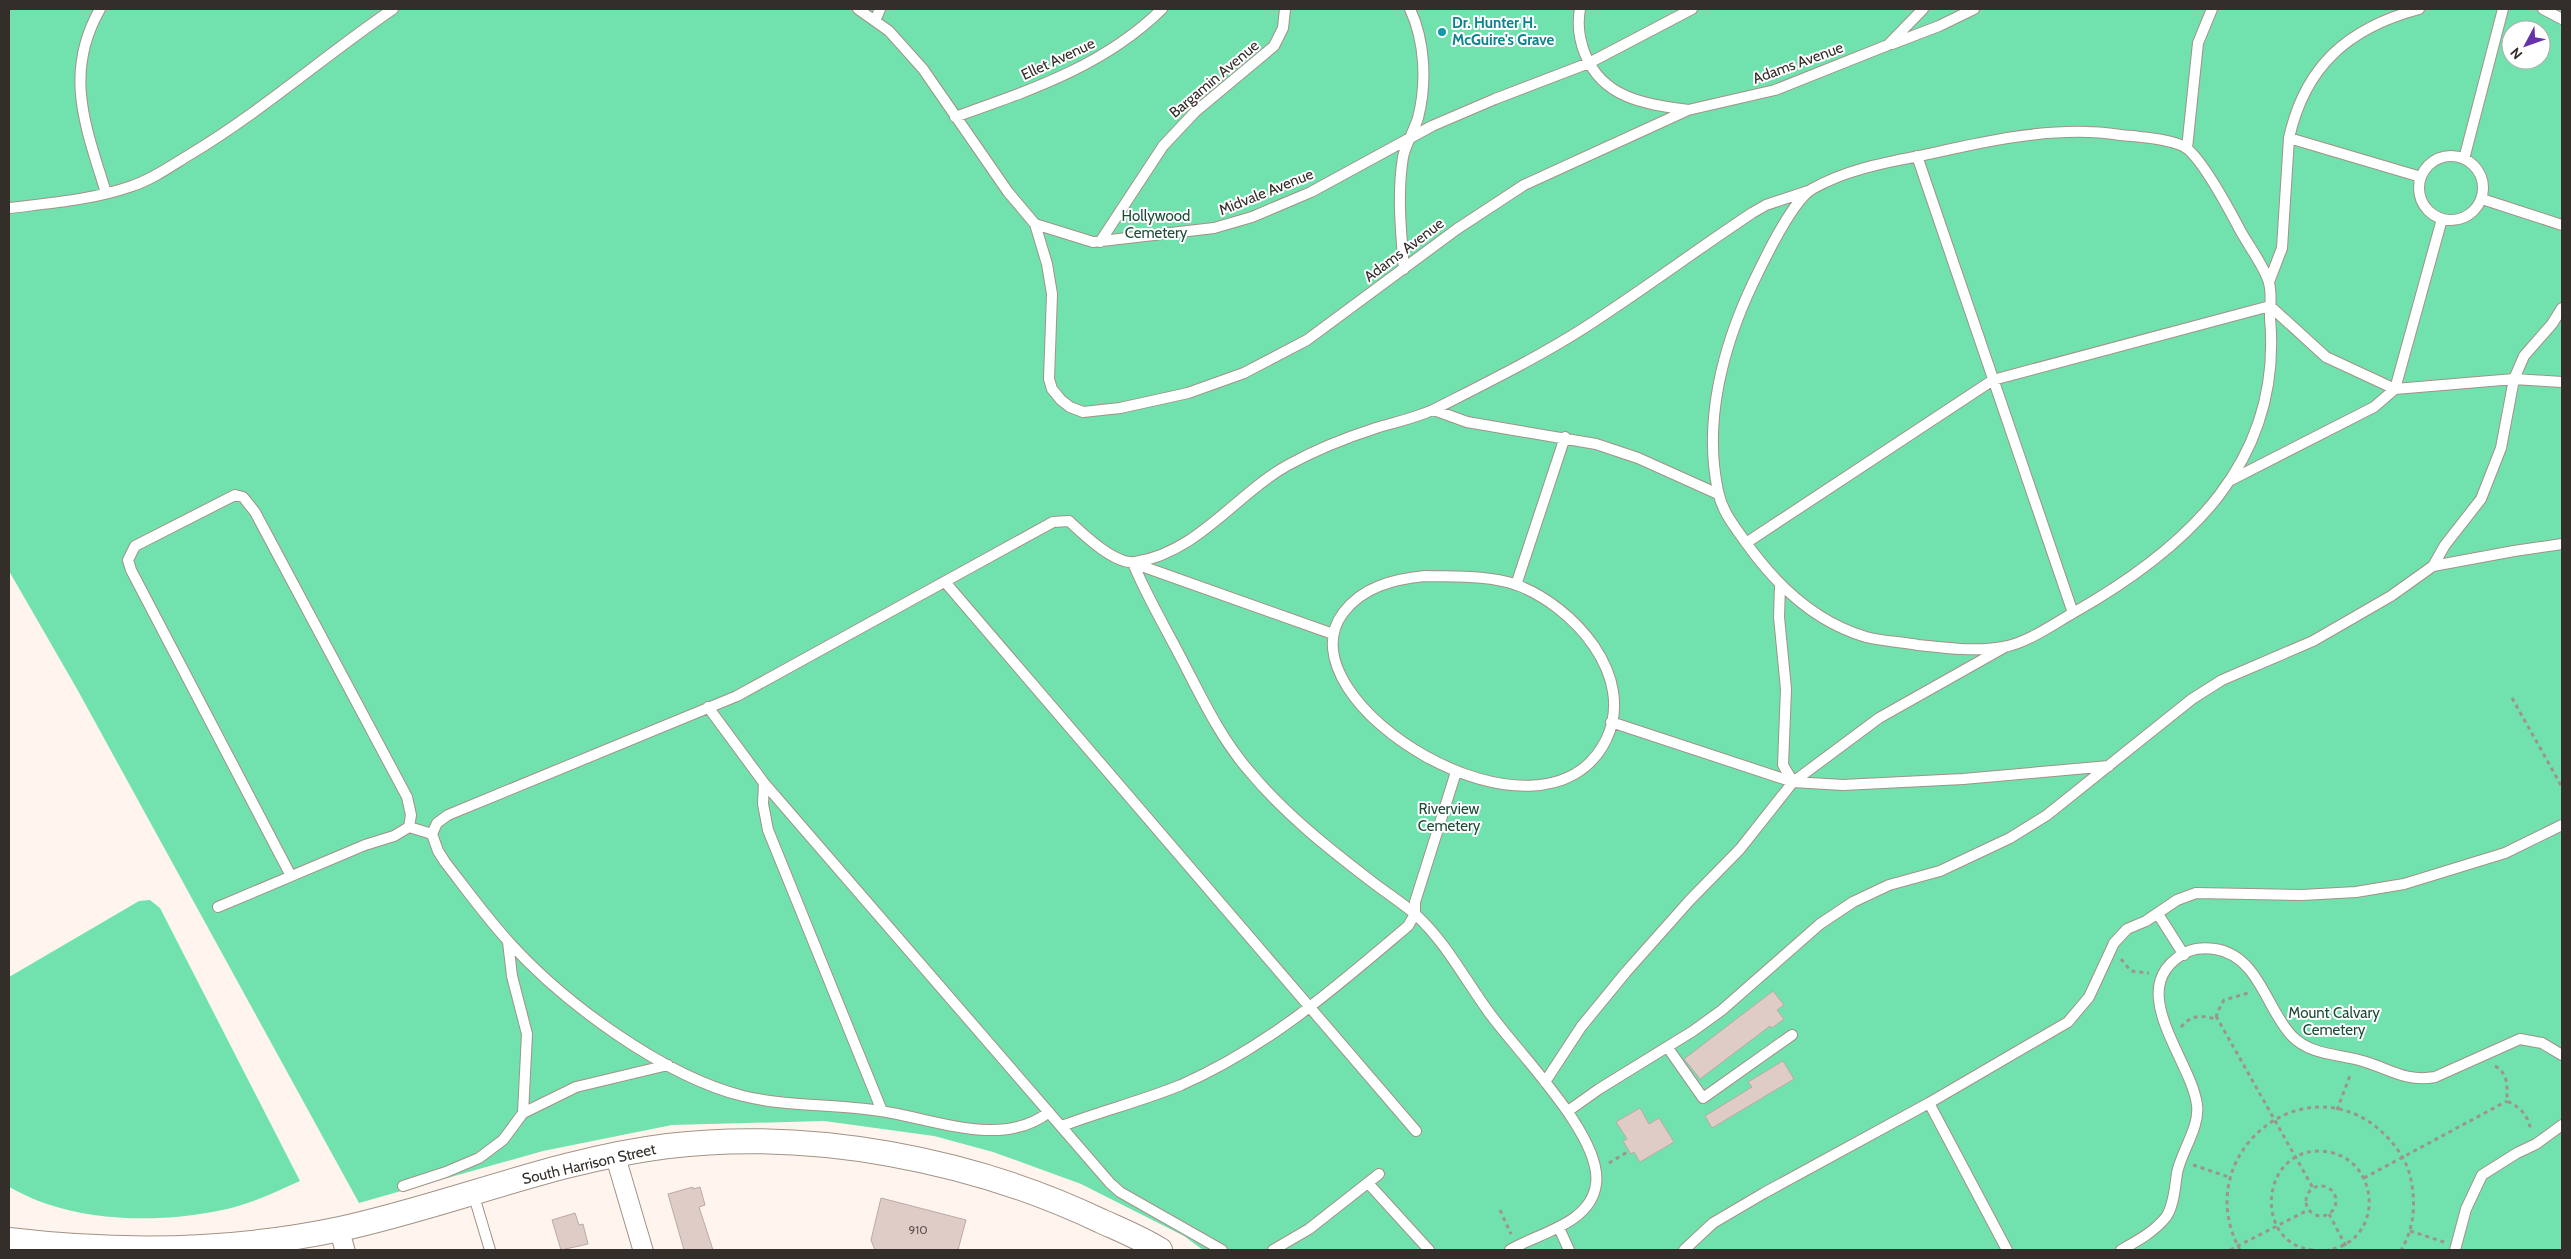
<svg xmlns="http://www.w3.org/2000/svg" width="2571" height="1259" viewBox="0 0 2571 1259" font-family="Cabin,sans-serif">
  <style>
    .green { fill: #71e2ae; fill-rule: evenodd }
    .building { fill: #dfccc6; stroke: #bca9a4 }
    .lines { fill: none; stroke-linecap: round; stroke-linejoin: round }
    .service-casing { stroke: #a19287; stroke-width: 12 }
    .minor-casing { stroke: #a19287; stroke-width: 21 }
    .tertiary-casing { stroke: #a19287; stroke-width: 26 }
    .path { stroke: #9c948f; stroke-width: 3; stroke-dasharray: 4 4; stroke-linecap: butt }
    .service { stroke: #fff; stroke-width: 10 }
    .minor { stroke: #fff; stroke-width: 19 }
    .tertiary { stroke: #fff; stroke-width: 24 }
    .culture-dot { fill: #0f9aa8; stroke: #fff; stroke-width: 2 }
    .labels { text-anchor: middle; stroke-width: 4; stroke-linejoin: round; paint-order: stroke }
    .number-label { font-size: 12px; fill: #5f5651 }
    .culture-label { font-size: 15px; font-weight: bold; fill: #0d838f; stroke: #fff; text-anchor: start }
    .street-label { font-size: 15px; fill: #342e2a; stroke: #fff }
    .park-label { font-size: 15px; fill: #1c4c37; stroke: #fff }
  </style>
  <rect width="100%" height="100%" fill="#fff5ee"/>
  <path class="green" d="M9,9H2562V1250H1203L1184,1236L1081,1184L993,1152L934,1136L824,1121L672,1125L543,1151L359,1203L77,689L9,571ZM2511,30H2541V60H2511Z
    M150,900L160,908L300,1181C275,1192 249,1205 222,1210C166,1222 101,1222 47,1204C34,1200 21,1193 9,1187V977L139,901Z"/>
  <path class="building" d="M1773,991L1784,1005L1777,1010L1784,1019L1772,1028L1770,1026L1700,1079L1684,1059Z
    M1783,1061L1794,1079L1712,1128L1705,1116L1752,1087L1748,1082Z
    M1640,1108L1649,1124L1659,1118L1674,1142L1640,1162L1634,1152L1631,1154L1623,1141L1627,1139L1616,1122Z
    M693,1187V1189L700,1187L705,1205L699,1207L713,1250H684L668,1194Z
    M881,1198L966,1220L958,1250H875L871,1240Z
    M575,1213L579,1225L583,1224L588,1244L561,1250L552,1220Z"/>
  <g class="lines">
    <defs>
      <path id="service" d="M100,9C63,74 86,127 106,193
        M858,9L889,31L923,69L1008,192L1035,224L1093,242L1214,228L1252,217L1311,192L1432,126L1495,99L1589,63L1692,9
        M1580,9C1577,25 1579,39 1585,54C1603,99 1646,104 1688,110
        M2543,9L2562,19
        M875,21L880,9
        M1892,44L1939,26L1974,9
        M955,117C1031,90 1104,66 1162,9
        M2289,138L2421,177
        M2187,148L2198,43L2212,9
        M1917,156L2073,613C2052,625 2027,643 2003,647C1976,652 1945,648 1918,645C1901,642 1882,641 1866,637C1815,622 1777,586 1747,544C1735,527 1722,512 1718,491C1703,421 1723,346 1753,283C1764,260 1792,201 1812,189C1845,170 1883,163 1919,156C1975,144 2031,130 2089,132C2103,132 2118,135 2132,136C2149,138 2167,139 2183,146C2200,154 2230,211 2240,230C2248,245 2266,269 2269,283C2272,294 2270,307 2270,318C2283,461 2188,548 2073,613
        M2419 188a32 32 0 1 1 64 0a32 32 0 1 1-64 0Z
        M2464,159L2503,9
        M2482,199L2562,225
        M9,208C51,203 92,200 132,186C153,179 171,166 189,155C261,112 324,56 393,9
        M1035,224L1047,264L1052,294L1049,379L1052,389L1061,400L1070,407L1083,412L1120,408L1188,393L1244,373L1307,340L1457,229L1524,185L1688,110L1775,90L1888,45L1923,9
        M1100,242L1163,146L1195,112L1274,46L1283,28L1285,9
        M1404,269C1401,232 1397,194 1403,157C1406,143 1414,131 1418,118C1427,83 1425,41 1410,9
        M2269,282L2282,248L2289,138C2305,66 2348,28 2419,9
        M1434,410L1467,422L1596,444L1638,458L1718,494
        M2231,480L2374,407L2395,389L2514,379L2562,382
        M1746,543L1993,380L2270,306L2326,357L2395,389L2442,219
        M1133,563C1146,595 1164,625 1180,656C1201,696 1220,738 1250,772C1285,814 1328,848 1371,881C1385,892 1401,902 1415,914C1445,941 1464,978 1488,1011C1516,1051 1603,1136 1596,1184C1591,1224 1538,1233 1510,1250
        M1133,563L1333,634
        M2433,566L2514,551L2562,544
        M1425,576C1455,577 1488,575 1517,585C1573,606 1637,676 1606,740C1543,866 1278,701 1343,613C1362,587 1394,579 1425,576Z
        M945,582L1416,1131
        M1516,585L1565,437
        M1780,586L1779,617L1786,689L1783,765L1793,782
        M708,707L764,783L1110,1183L1120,1192L1222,1250
        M1611,722L1793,782L1843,785L1963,779L2109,766
        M764,783L763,804L768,830L882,1111
        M409,827L432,834
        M218,907L365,845L394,836L409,827L411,815L407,797L255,512L243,497L235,495L135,546L128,560L131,570L291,876
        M2158,914L2184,955
        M508,942L512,976L527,1034L523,1113
        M1668,1048L1703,1098L1792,1035
        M1545,1082L1581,1027L1626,972L1690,900L1740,849L1793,782L1879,718L2005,647
        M1929,1103L2007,1250
        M1568,1111L1599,1089L1693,1031L1722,1010L1820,924L1853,902L1889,885L1940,871L2010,838L2047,815L2192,699L2222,680L2313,641L2391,596L2433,566L2445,545L2481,499L2501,448L2514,379L2524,356L2552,324L2562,308
        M1049,1112C1005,1147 942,1122 892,1113C843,1103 792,1108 743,1096C663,1076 563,1002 509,942C486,917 466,889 445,862L438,851L432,834L437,823L448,815L737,696L1053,522L1069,521C1083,534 1115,565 1135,562C1197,553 1236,494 1288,465C1317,449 1345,438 1376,428C1396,422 1419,417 1437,408C1486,383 1537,358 1584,328C1641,291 1695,251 1752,213L1766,205L1808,191
        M1062,1126C1101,1111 1142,1101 1181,1085C1268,1047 1336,987 1408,926L1415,914V902L1456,772
        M1368,1183L1429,1250
        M403,1186L446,1172L479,1158L503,1140L523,1113L576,1087L668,1065
        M473,1193L490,1250
        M1559,1228L1569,1250
        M1273,1250L1309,1229L1379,1174
        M1684,1250L1713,1223L1764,1193L1929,1103L2068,1022L2089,997L2114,943L2127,929L2146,921L2177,900L2196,893L2302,895L2356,892L2404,884L2505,853L2562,825
        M2121,1250C2137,1241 2154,1232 2166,1217C2174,1206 2175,1186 2177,1173C2181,1152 2200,1127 2197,1105C2191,1058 2119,984 2189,951C2197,948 2207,948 2215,949C2259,956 2266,1009 2292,1036C2311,1056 2342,1054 2366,1062C2391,1070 2407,1082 2435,1077L2520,1039L2542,1043L2562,1055
        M2455,1250L2466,1209L2482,1175L2517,1153L2536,1144L2562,1125"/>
      <path id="minor" d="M615,1155L643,1250
        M339,1229L345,1250"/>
      <path id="tertiary" d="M9,1240C118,1253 231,1252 340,1229C450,1205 555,1160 668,1146C811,1129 971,1159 1101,1221C1121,1230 1141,1238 1160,1250"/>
    </defs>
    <use href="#service" class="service-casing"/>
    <use href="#minor" class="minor-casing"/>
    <use href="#tertiary" class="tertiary-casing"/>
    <path class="path" d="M2512,698L2562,787
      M2121,959L2131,971L2149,973
      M2216,1016L2313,1188
      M2181,1027C2191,1015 2201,1015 2216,1019L2217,1013L2224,1000L2248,993
      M2495,1066C2509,1074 2507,1087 2507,1101C2521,1108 2528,1115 2531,1131
      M2337,1110L2351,1073
      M1609,1163L1629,1151
      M2193,1165L2229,1177
      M2364,1178L2507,1101
      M2306 1201a15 15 0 1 1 30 0a15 15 0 1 1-30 0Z
      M1500,1210L1511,1234
      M2329,1214L2348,1250
      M2410,1231L2444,1242
      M2230,1250L2308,1210
      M2240,1250C2188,1154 2305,1061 2382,1132C2396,1145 2408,1162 2411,1180C2416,1204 2414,1229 2401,1250
      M2313,1250C2253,1244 2260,1150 2320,1151C2380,1153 2388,1240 2328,1250"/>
    <use href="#service" class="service"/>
    <use href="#minor" class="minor"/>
    <use href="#tertiary" class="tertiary"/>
  </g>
  <circle class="culture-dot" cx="1442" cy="32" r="5"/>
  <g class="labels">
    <g class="number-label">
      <text x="918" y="1234">910</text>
    </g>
    <g class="culture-label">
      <text x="1452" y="28">Dr. Hunter H.<tspan x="1452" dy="17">McGuire's Grave</tspan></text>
    </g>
    <g class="street-label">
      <text transform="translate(1058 59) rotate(-25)" y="5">Ellet Avenue</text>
      <text transform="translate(1798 63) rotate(-20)" y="5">Adams Avenue</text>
      <text transform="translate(1214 79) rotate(-40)" y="5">Bargamin Avenue</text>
      <text transform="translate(1266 192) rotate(-22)" y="5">Midvale Avenue</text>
      <text transform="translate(1404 250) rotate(-37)" y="5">Adams Avenue</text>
      <text transform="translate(589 1164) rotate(-13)" y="5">South Harrison Street</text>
    </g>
    <g class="park-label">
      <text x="1156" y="221">Hollywood<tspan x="1156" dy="17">Cemetery</tspan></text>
      <text x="1449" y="814">Riverview<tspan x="1449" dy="17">Cemetery</tspan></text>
      <text x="2334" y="1018">Mount Calvary<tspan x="2334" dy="17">Cemetery</tspan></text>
    </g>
  </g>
  <rect width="2571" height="1259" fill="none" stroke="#342e2a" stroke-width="20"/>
  <g transform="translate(2526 45) rotate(229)"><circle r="24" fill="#ffffff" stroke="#aeabaa"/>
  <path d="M0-4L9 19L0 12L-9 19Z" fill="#6733aa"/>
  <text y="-8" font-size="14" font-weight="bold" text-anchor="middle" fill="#342e2a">N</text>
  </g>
</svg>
